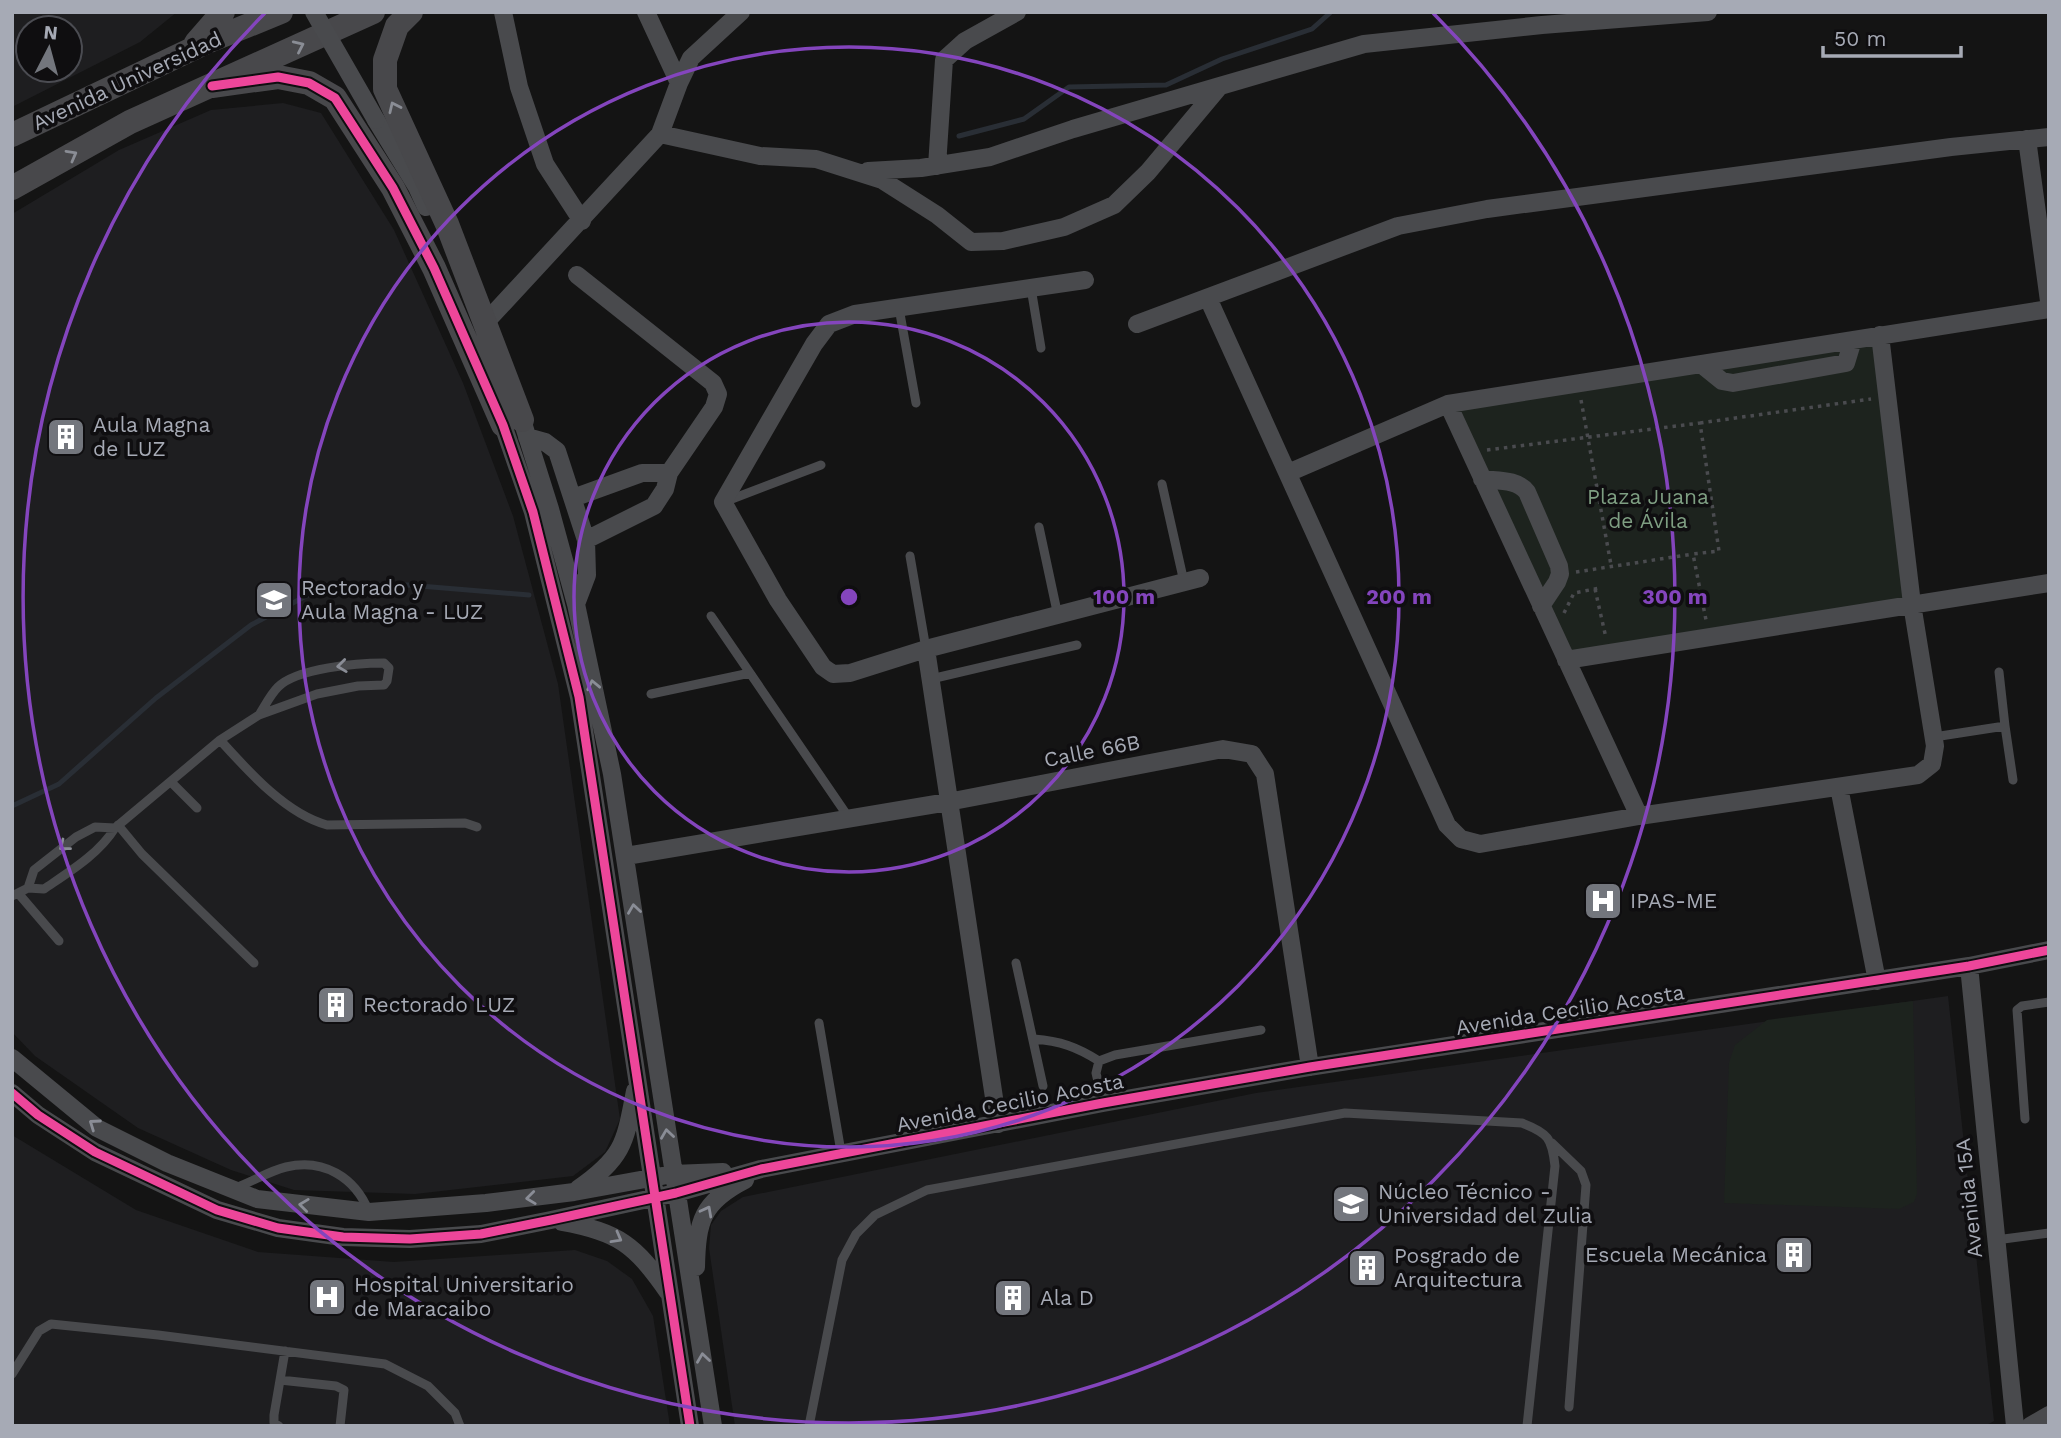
<svg xmlns="http://www.w3.org/2000/svg" width="2061" height="1438" viewBox="0 0 2061 1438" font-family="'Work Sans',sans-serif">
  <style>
    .built { fill: #1e1e20; fill-rule: evenodd }
    .green { fill: #1d231e }
    .lines { fill: none; stroke-linecap: round; stroke-linejoin: round }
    .stream { stroke: #292e35; stroke-width: 5 }
    .path { stroke: #4a4b4f; stroke-width: 3.5; stroke-dasharray: 3.5 5; stroke-linecap: butt }
    .lane { stroke: #494a4d; stroke-width: 9 }
    .street { stroke: #494a4d; stroke-width: 18 }
    .secondary { stroke: #48484b; stroke-width: 24 }
    .street-bridge { stroke: #494a4d; stroke-width: 18 }
    .cycleway-casing { stroke: #0f0e10; stroke-width: 13 }
    .cycleway { stroke: #ed469a; stroke-width: 9 }
    .oneway { stroke: #8a8d95 }
    .oneway2 { stroke: #8a8d96 }
    .ring { fill: none; stroke: #8445bd; stroke-width: 3.5 }
    .labels { text-anchor: middle; stroke-width: 7; stroke-linejoin: round; paint-order: stroke }
    .street-label { font-size: 21px; fill: #a6aab5; stroke: #0f0e10 }
    .poi-label { font-size: 21px; fill: #a6aab5; stroke: #0f0e10; text-anchor: start }
    .park-label { font-size: 21px; fill: #7e9e82; stroke: #0f0e10 }
    .centre { fill: #8445bd; stroke: #0f0e10; stroke-width: 3.5 }
    .ring-label { font-size: 21px; text-anchor: middle; font-weight: bold; fill: #8445bd; stroke: #0f0e10; stroke-width: 7; stroke-linejoin: round; paint-order: stroke }
  </style>
  <rect width="100%" height="100%" fill="#141414"/>
  <path class="built" d="M12,12H177L140,42L12,107ZM28,28H70V70H28Z
    M283,103L321,113L394,230L463,383L513,516L558,684L620,1119L605,1152L573,1176L415,1194L294,1190L231,1170L138,1128L35,1056L12,1032V214L119,150L211,110Z
    M1948,996L1994,1421L1985,1426H735L709,1248L711,1225L721,1211L743,1197L1256,1093Z
    M12,1135L136,1210L258,1252L394,1262L575,1250L607,1261L632,1279L653,1316L670,1426H12Z"/>
  <path class="green" d="M1877,340L1909,601L1568,655L1454,407Z
    M1913,1001L1917,1194L1914,1202L1899,1209L1724,1203L1729,1063L1735,1045L1767,1020Z"/>
  <g class="lines">
    <path class="stream" d="M959,136L1024,119L1069,87L1166,85L1222,59L1312,29L1331,12
      M12,806L59,784L156,698L251,625L327,585H408L529,595"/>
    <path class="path" d="M1581,400L1611,565
      M1700,423L1871,399
      M1487,450L1700,423L1719,551L1693,554L1706,620
      M1598,495L1626,491
      M1576,572L1693,554
      M1595,589L1606,638
      M1564,613L1574,593L1600,588"/>
    <path class="lane" d="M1031,288L1041,348
      M899,308L916,403
      M1162,484L1184,582
      M724,502L821,465
      M1039,527L1058,616
      M910,556L926,649
      M711,616L849,818
      M931,679L1077,645
      M651,694L750,673
      M2005,726L2013,780
      M1934,737L2005,726L1999,672
      M220,740C248,771 286,814 327,825L465,823L477,827
      M171,782L197,808
      M118,825L142,854L254,963
      M28,888L34,870L76,837L95,827L115,828
      M18,893L59,941
      M12,896L28,888L44,889C69,872 99,854 115,828L220,740L259,715L317,694L358,686L384,685L387,681L389,668L384,663C358,663 297,668 278,687C270,695 265,706 259,715
      M1016,963L1043,1086
      M819,1023L841,1152
      M1034,1039C1060,1041 1077,1047 1099,1061
      M1103,1103L1096,1073L1099,1061L1115,1055L1261,1030
      M2025,1119L2017,1010L2022,1006L2049,1002
      M1552,1143L1581,1171L1586,1185L1569,1407
      M235,1188C252,1182 269,1171 286,1167C323,1158 355,1177 369,1212
      M1996,1240L2049,1233
      M12,1374L39,1331L51,1324L158,1335L385,1364L428,1386L455,1413L460,1426
      M280,1380L336,1386L344,1390L340,1426
      M279,1426L274,1423V1415L285,1351
      M809,1426L842,1260L856,1234L875,1215L927,1190L1345,1113L1522,1123C1548,1133 1552,1138 1555,1166L1527,1426"/>
    <path class="street" d="M503,12L519,87L545,164L582,221
      M646,12L679,83L660,134
      M679,83L691,58L741,12
      M376,120L417,187L426,207
      M2027,139L2049,301
      M937,166L944,60L965,41L1017,12
      M868,171L921,168L990,157L1073,129L1220,86
      M1085,280L855,314L829,324L814,344L723,502L778,600L823,667L833,674L850,673L926,649L1200,578
      M1208,298L1447,825L1461,839L1480,844L1639,816
      M485,323L660,134L760,156L816,159L882,180L937,215L971,242L1003,241L1064,227L1114,205L1148,172L1220,86L1364,44L1542,25L1708,12
      M1137,324L1398,226L1487,209L1951,147L2049,137
      M1701,364L1722,381L1733,383L1846,363L1853,340
      M1448,404L1639,816L1918,775L1932,764L1935,746L1912,604L1880,335
      M515,411L522,420L550,509L576,604L612,774L713,1426
      M503,416V425L533,512L579,697L690,1426
      M527,437L545,442L557,451L586,540L587,575L576,604
      M1288,473L1448,404L2049,309
      M1482,479C1498,481 1517,479 1527,492L1559,566L1560,574L1557,582L1541,606
      M573,498L642,473H669L714,407L718,394L713,383L577,275
      M586,540L654,506L665,489L669,473
      M926,649L998,1124
      M1566,660L2049,583
      M1839,787L1877,981
      M626,856L948,802L1223,749L1252,754L1265,774L1310,1067
      M1969,966L2015,1426
      M12,1058L97,1128L167,1163L257,1199L369,1212L486,1203L574,1192L673,1174L723,1172
      M12,1093L38,1115L95,1152L217,1210L278,1228L343,1237L410,1239L481,1234L551,1220L676,1193L761,1169L1103,1103L1310,1067L1969,966L2049,950
      M578,1189C624,1157 625,1143 635,1091
      M562,1222C619,1232 635,1245 668,1292
      M696,1267C697,1221 702,1202 745,1180
      M2030,1426L2049,1415"/>
    <path class="secondary" d="M411,12L397,26L385,60V89L447,224L522,420
      M196,43L223,12
      M212,86L278,77L309,83L335,98L393,188L434,268L503,425
      M12,135L207,42L281,12
      M12,188L130,122L373,12"/>
    <path class="street-bridge" d="M314,12L376,120"/>
    <defs>
      <path id="cycleway" d="M212,86L278,77L309,83L335,98L393,188L434,268L503,425L533,512L579,697L690,1426
        M12,1093L38,1115L95,1152L217,1210L278,1228L343,1237L410,1239L481,1234L551,1220L676,1193L761,1169L1103,1103L1310,1067L1969,966L2049,950"/>
    </defs>
    <use href="#cycleway" class="cycleway-casing"/>
    <use href="#cycleway" class="cycleway"/>
  </g>
  <defs><path id="oneway-chevron" d="M-2-3.5L2.5 0L-2 3.5" fill="none" stroke-width="1.6" stroke-linecap="round" stroke-linejoin="round" transform="scale(1.75)"/></defs>
  <g class="oneway">
    <use href="#oneway-chevron" transform="translate(299 46) rotate(-25)"/>
    <use href="#oneway-chevron" transform="translate(394 107) rotate(-115)"/>
    <use href="#oneway-chevron" transform="translate(72 155) rotate(-29)"/>
  </g>
  <g class="oneway2">
    <use href="#oneway-chevron" transform="translate(342 666) rotate(173)"/>
    <use href="#oneway-chevron" transform="translate(593 685) rotate(-102)"/>
    <use href="#oneway-chevron" transform="translate(64 846) rotate(142)"/>
    <use href="#oneway-chevron" transform="translate(634 909) rotate(-98)"/>
    <use href="#oneway-chevron" transform="translate(94 1124) rotate(-145)"/>
    <use href="#oneway-chevron" transform="translate(667 1134) rotate(-98)"/>
    <use href="#oneway-chevron" transform="translate(531 1198) rotate(173)"/>
    <use href="#oneway-chevron" transform="translate(304 1205) rotate(-173)"/>
    <use href="#oneway-chevron" transform="translate(707 1211) rotate(-62)"/>
    <use href="#oneway-chevron" transform="translate(617 1238) rotate(29)"/>
    <use href="#oneway-chevron" transform="translate(703 1358) rotate(-98)"/>
  </g>
  <g class="ring">
    <circle cx="849" cy="597" r="275"/>
    <circle cx="849" cy="597" r="550"/>
    <path d="M1433 13A826 826 0 1 1 265 13"/>
  </g>
  <defs>
    <symbol id="building-square" viewBox="-11 -11 22 22"><rect x="-9" y="-9" width="18" height="18" rx="4" fill="#73767d" stroke="#0f0e10"/><path d="M-4-6H4V6H1V3H-1V6H-4ZM-2.5-4.3h1.7v1.8h-1.7ZM.8-4.3h1.7v1.8H.8ZM-2.5-1h1.7V.8h-1.7ZM.8-1h1.7V.8H.8Z" fill="#fff"/></symbol>
    <symbol id="university-square" viewBox="-11 -11 22 22"><rect x="-9" y="-9" width="18" height="18" rx="4" fill="#73767d" stroke="#0f0e10"/><path d="M0-5L7-2L0 1L-7-2ZM-4 1L0 2.5L4 1V4Q0 6-4 4Z" fill="#fff"/></symbol>
    <symbol id="hospital-square" viewBox="-11 -11 22 22"><rect x="-9" y="-9" width="18" height="18" rx="4" fill="#73767d" stroke="#0f0e10"/><path d="M-5-5h3v3.5h4V-5h3V5h-3V1.5h-4V5h-3Z" fill="#fff"/></symbol>
  </defs>
  <g fill-rule="evenodd">
    <use href="#building-square" x="44" y="415" width="44" height="44"/>
    <use href="#university-square" x="252" y="578" width="44" height="44"/>
    <use href="#hospital-square" x="1581" y="879" width="44" height="44"/>
    <use href="#building-square" x="314" y="983" width="44" height="44"/>
    <use href="#university-square" x="1329" y="1182" width="44" height="44"/>
    <use href="#building-square" x="1772" y="1233" width="44" height="44"/>
    <use href="#building-square" x="1345" y="1246" width="44" height="44"/>
    <use href="#hospital-square" x="305" y="1275" width="44" height="44"/>
    <use href="#building-square" x="991" y="1276" width="44" height="44"/>
  </g>
  <g class="labels">
    <g class="street-label">
      <text transform="translate(127 81) rotate(-25)" y="7">Avenida Universidad</text>
      <text transform="translate(1092 751) rotate(-11)" y="7">Calle 66B</text>
      <text transform="translate(1570 1010) rotate(-9)" y="7">Avenida Cecilio Acosta</text>
      <text transform="translate(1010 1103) rotate(-11)" y="7">Avenida Cecilio Acosta</text>
      <text transform="translate(1969 1198) rotate(-96)" y="7">Avenida 15A</text>
    </g>
    <g class="poi-label">
      <text x="93" y="432">Aula Magna<tspan x="93" dy="24">de LUZ</tspan></text>
      <text x="301" y="595">Rectorado y<tspan x="301" dy="24">Aula Magna - LUZ</tspan></text>
      <text x="1630" y="908">IPAS-ME</text>
      <text x="363" y="1012">Rectorado LUZ</text>
      <text x="1378" y="1199">Núcleo Técnico -<tspan x="1378" dy="24">Universidad del Zulia</tspan></text>
      <text x="1767" y="1262" text-anchor="end">Escuela Mecánica</text>
      <text x="1394" y="1263">Posgrado de<tspan x="1394" dy="24">Arquitectura</tspan></text>
      <text x="354" y="1292">Hospital Universitario<tspan x="354" dy="24">de Maracaibo</tspan></text>
      <text x="1040" y="1305">Ala D</text>
    </g>
    <g class="park-label">
      <text x="1648" y="504">Plaza Juana<tspan x="1648" dy="24">de Ávila</tspan></text>
    </g>
  </g>
  <circle cx="849" cy="597" r="10" class="centre"/>
  <g class="ring-label">
    <text x="1124" y="604">100 m</text>
    <text x="1399" y="604">200 m</text>
    <text x="1675" y="604">300 m</text>
  </g>
  <rect width="2061" height="1438" fill="none" stroke="#a6aab5" stroke-width="28"/>
  <g transform="translate(49 49) rotate(6)"><circle r="33" fill="#0f0e10" stroke="#4b4c52" stroke-width="2"/>
  <path d="M0-5L12 26L0 18L-12 26Z" fill="#73767d"/>
  <text y="-10" font-size="19" font-weight="bold" text-anchor="middle" fill="#a6aab5">N</text>
  </g>
  <path d="M1823 46v10h138v-10" fill="none" stroke="#a6aab5" stroke-width="3.5"/>
  <text x="1834" y="46" font-size="21" fill="#a6aab5" stroke="#0f0e10" stroke-width="5" paint-order="stroke">50 m</text>
</svg>
